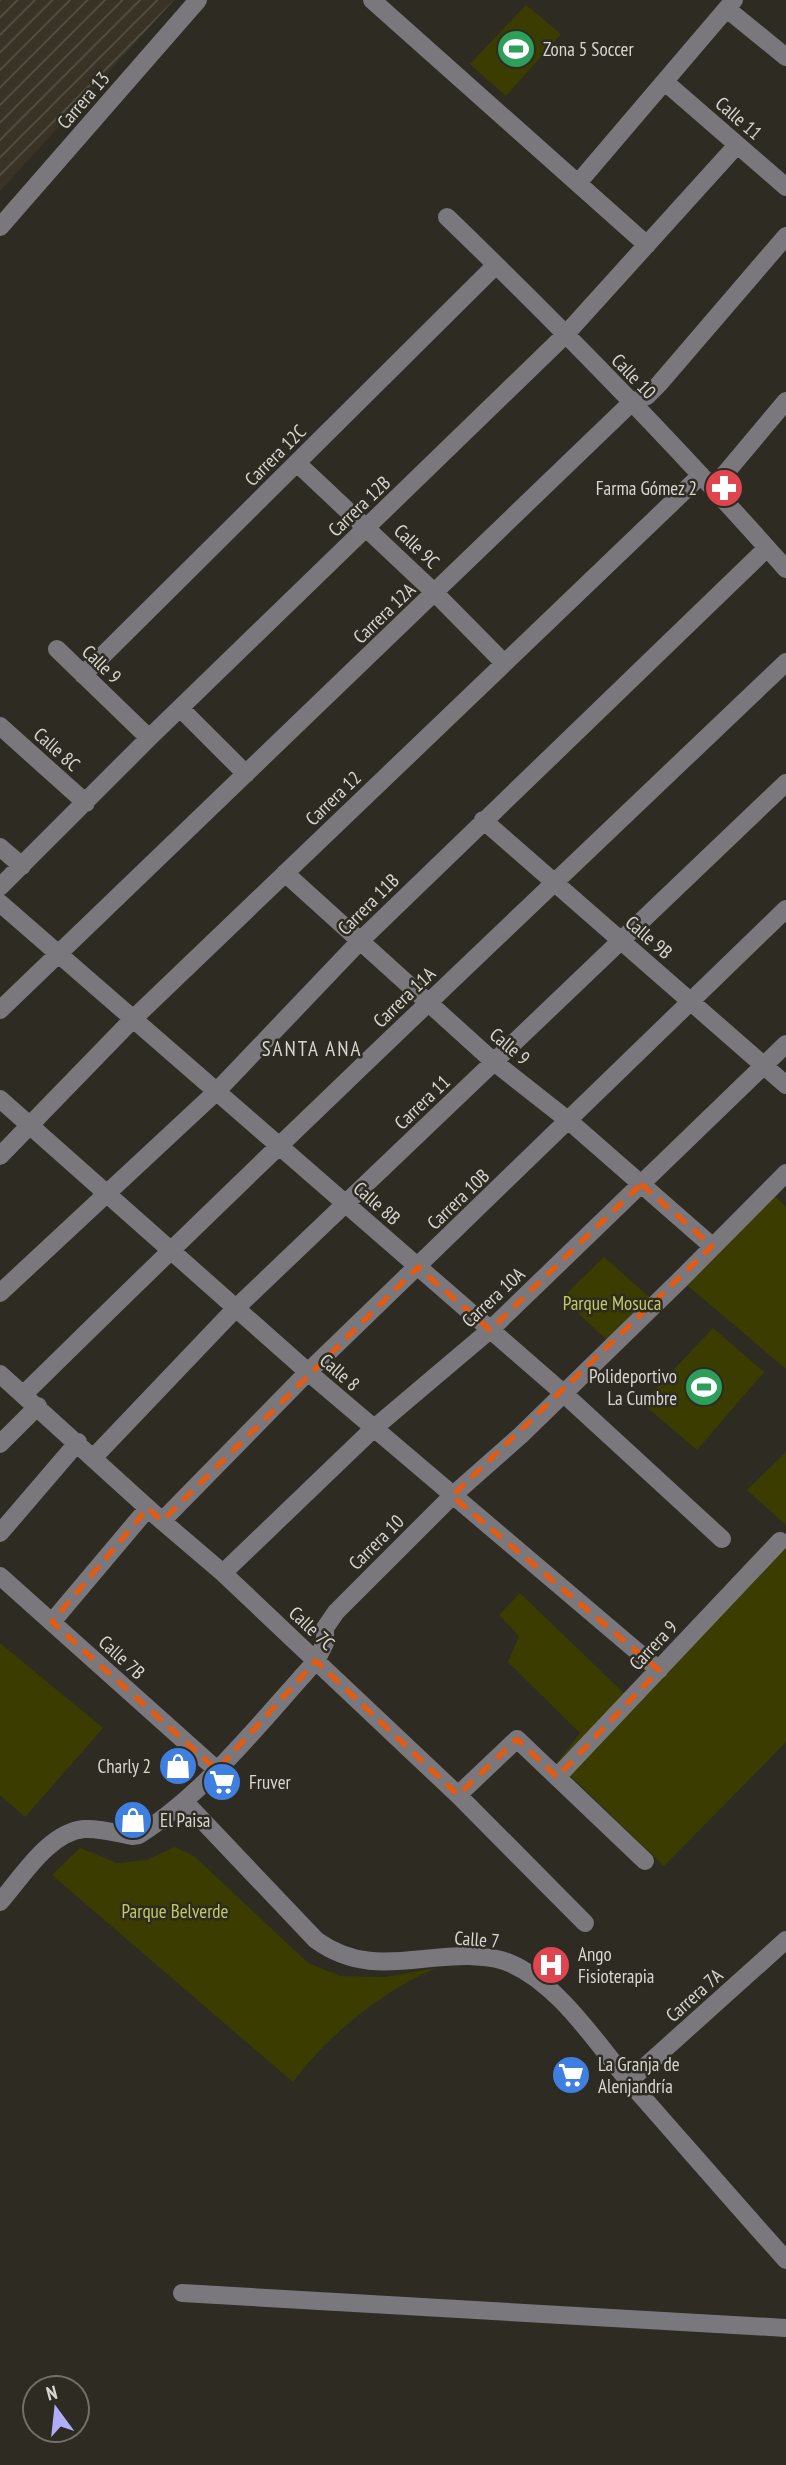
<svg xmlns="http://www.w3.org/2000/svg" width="786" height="2465" viewBox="0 0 786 2465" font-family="'PT Sans Narrow',sans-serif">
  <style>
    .industrial { fill: url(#industrial-furrows) }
    .green { fill: #3b3d00 }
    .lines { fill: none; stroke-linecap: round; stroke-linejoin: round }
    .minor { stroke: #7a787c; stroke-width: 18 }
    .marked { fill: none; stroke: #e8590c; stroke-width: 5; stroke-dasharray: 14 9; stroke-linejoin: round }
    .labels { text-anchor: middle; stroke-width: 5; stroke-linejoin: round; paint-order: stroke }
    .poi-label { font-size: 19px; fill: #d8d6d0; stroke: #2e2b23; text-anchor: start }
    .street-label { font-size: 19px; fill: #d8d6d0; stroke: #2e2b23 }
    .park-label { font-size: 19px; fill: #c4ca61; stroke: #2e2b23 }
    .neighbourhood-label { font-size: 21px; letter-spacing: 2px; fill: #d8d6d0; stroke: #2e2b23 }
  </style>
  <defs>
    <pattern id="industrial-furrows" width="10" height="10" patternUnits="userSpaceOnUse" patternTransform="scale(1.75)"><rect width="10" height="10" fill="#383325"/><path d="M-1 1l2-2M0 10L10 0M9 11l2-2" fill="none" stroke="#545044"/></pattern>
  </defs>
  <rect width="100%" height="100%" fill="#2e2b23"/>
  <path class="industrial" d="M0,0H174L0,191Z"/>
  <path class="green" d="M526,5L561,34L506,96L470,64Z
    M775,1196L786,1207V1369L687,1285Z
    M604,1257L656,1303L612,1345L562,1298Z
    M713,1328L764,1372L697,1450L642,1403Z
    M786,1452V1525L747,1490Z
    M786,1544V1742L664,1866L557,1763L580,1733L508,1662L519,1636L499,1615L520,1593L635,1704Z
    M0,1643L103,1728L25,1817L0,1795Z
    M175,1847L194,1856L308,1963L340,1976L386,1977L436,1968C383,1990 327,2036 293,2082L52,1875L80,1848L117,1863L147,1860Z"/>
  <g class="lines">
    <path class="minor" d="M372,0L647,245
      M727,9L786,57
      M665,82L786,187
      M578,183L734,0
      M447,217C564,330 678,447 786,569
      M0,227L198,0
      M297,463L435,593L504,663
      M713,488L786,401
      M57,649L149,738
      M83,675L496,265
      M180,708L246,774
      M0,726L86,803
      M483,820L786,1085
      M0,847L22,866
      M285,873L494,1062L569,1121L712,1246
      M0,887L149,738L566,334L737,145
      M0,903L562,1392L722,1539
      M0,1010L631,403L647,396L659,384L786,236
      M0,1099L308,1372L659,1670
      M0,1156L132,1020L701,475
      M0,1293L217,1091L360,941L767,548
      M0,1374L162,1521L223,1573L316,1661L458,1795L585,1923
      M24,1394C275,1147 531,905 786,662
      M0,1444L38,1406
      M94,1457L236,1308L786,783
      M162,1521L308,1372L786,909
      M0,1533L78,1442
      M223,1573L373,1429L490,1330L786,1044
      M0,1576L217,1770
      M52,1622L148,1508
      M557,1777L780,1541
      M458,1795L517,1739L645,1861
      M184,1801L316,1940C367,1977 414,1955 470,1956C482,1957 496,1957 507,1962C558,1982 596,2043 631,2084C683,2143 734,2202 786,2260
      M0,1902C22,1877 49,1832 84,1829C99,1828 117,1833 132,1836L139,1835C207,1792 263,1719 316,1661L325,1643V1628L336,1612L452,1496L521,1435L680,1280L786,1173
      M629,2081L786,1940
      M182,2293L786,2328"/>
  </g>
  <path class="marked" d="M641,1184L712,1246L452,1496L659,1670L557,1777L517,1739L458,1795L316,1661L217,1770L52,1622L148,1508L162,1521L418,1267L490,1330Z"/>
  <defs>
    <symbol id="stadium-disc" viewBox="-11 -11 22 22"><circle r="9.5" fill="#2e9e5b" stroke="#2e2b23"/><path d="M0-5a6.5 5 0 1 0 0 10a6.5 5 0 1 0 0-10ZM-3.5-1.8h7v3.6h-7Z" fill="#fff"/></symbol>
    <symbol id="pharmacy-disc" viewBox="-11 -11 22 22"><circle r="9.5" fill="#e0444e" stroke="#2e2b23"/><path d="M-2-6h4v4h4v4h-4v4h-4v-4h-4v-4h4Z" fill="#fff"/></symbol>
    <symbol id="shop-disc" viewBox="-11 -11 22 22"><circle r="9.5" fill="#3f7fe0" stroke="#2e2b23"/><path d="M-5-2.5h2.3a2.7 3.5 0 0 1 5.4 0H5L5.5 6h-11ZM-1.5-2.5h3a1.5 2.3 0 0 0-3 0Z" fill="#fff"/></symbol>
    <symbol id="supermarket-disc" viewBox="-11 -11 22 22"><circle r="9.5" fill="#3f7fe0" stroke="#2e2b23"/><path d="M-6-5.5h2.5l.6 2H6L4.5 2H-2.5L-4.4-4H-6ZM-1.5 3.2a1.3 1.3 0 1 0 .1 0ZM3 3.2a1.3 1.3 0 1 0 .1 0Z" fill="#fff"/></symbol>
    <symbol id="hospital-disc" viewBox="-11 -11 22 22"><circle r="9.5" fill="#e0444e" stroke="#2e2b23"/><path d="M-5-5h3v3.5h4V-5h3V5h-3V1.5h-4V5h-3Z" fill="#fff"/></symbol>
  </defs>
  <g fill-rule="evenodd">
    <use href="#stadium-disc" x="494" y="27" width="44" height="44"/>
    <use href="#pharmacy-disc" x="702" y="466" width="44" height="44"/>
    <use href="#stadium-disc" x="682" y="1365" width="44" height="44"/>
    <use href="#shop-disc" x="156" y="1744" width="44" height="44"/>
    <use href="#supermarket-disc" x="200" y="1760" width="44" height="44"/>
    <use href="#shop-disc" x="111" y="1798" width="44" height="44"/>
    <use href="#hospital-disc" x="529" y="1943" width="44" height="44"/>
    <use href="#supermarket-disc" x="549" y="2053" width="44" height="44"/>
  </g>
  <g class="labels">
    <g class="poi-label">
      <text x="543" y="56">Zona 5 Soccer</text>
      <text x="697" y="495" text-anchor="end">Farma Gómez 2</text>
      <text x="677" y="1383" text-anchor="end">Polideportivo<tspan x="677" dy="22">La Cumbre</tspan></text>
      <text x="151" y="1773" text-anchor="end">Charly 2</text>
      <text x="249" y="1789">Fruver</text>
      <text x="160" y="1827">El Paisa</text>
      <text x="578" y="1961">Ango<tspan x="578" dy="22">Fisioterapia</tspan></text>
      <text x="598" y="2071">La Granja de<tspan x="598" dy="22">Alenjandría</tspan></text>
    </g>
    <g class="street-label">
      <text transform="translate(83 100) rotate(-49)" y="7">Carrera 13</text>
      <text transform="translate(739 118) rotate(41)" y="7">Calle 11</text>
      <text transform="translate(634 376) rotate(46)" y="7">Calle 10</text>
      <text transform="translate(275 455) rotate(-45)" y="7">Carrera 12C</text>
      <text transform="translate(359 506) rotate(-44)" y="7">Carrera 12B</text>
      <text transform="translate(417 546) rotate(44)" y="7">Calle 9C</text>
      <text transform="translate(384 613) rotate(-44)" y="7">Carrera 12A</text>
      <text transform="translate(102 664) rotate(44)" y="7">Calle 9</text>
      <text transform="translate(57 749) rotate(42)" y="7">Calle 8C</text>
      <text transform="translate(333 798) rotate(-44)" y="7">Carrera 12</text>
      <text transform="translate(368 904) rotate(-45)" y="7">Carrera 11B</text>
      <text transform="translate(649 937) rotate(41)" y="7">Calle 9B</text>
      <text transform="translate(404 997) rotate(-44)" y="7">Carrera 11A</text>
      <text transform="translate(510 1046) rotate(40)" y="7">Calle 9</text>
      <text transform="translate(422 1102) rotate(-44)" y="7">Carrera 11</text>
      <text transform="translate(458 1199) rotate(-44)" y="7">Carrera 10B</text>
      <text transform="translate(377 1203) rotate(41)" y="7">Calle 8B</text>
      <text transform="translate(493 1297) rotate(-43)" y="7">Carrera 10A</text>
      <text transform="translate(340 1372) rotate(41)" y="7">Calle 8</text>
      <text transform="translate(376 1542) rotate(-45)" y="7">Carrera 10</text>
      <text transform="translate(312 1628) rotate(43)" y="7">Calle 7C</text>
      <text transform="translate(653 1645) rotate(-47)" y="7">Carrera 9</text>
      <text transform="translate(122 1657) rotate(42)" y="7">Calle 7B</text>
      <text transform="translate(477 1939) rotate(4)" y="7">Calle 7</text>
      <text transform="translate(694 1995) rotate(-42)" y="7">Carrera 7A</text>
    </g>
    <g class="park-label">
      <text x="612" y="1310">Parque Mosuca</text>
      <text x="175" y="1918">Parque Belverde</text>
    </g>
    <g class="neighbourhood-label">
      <text x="312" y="1056">SANTA ANA</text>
    </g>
  </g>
  <g transform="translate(56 2409) rotate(345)"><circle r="33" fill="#2e2b23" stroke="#726f68" stroke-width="2"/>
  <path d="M0-5L12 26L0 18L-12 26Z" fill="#aeaefb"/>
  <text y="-10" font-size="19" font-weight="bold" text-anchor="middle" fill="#d8d6d0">N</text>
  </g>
</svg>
